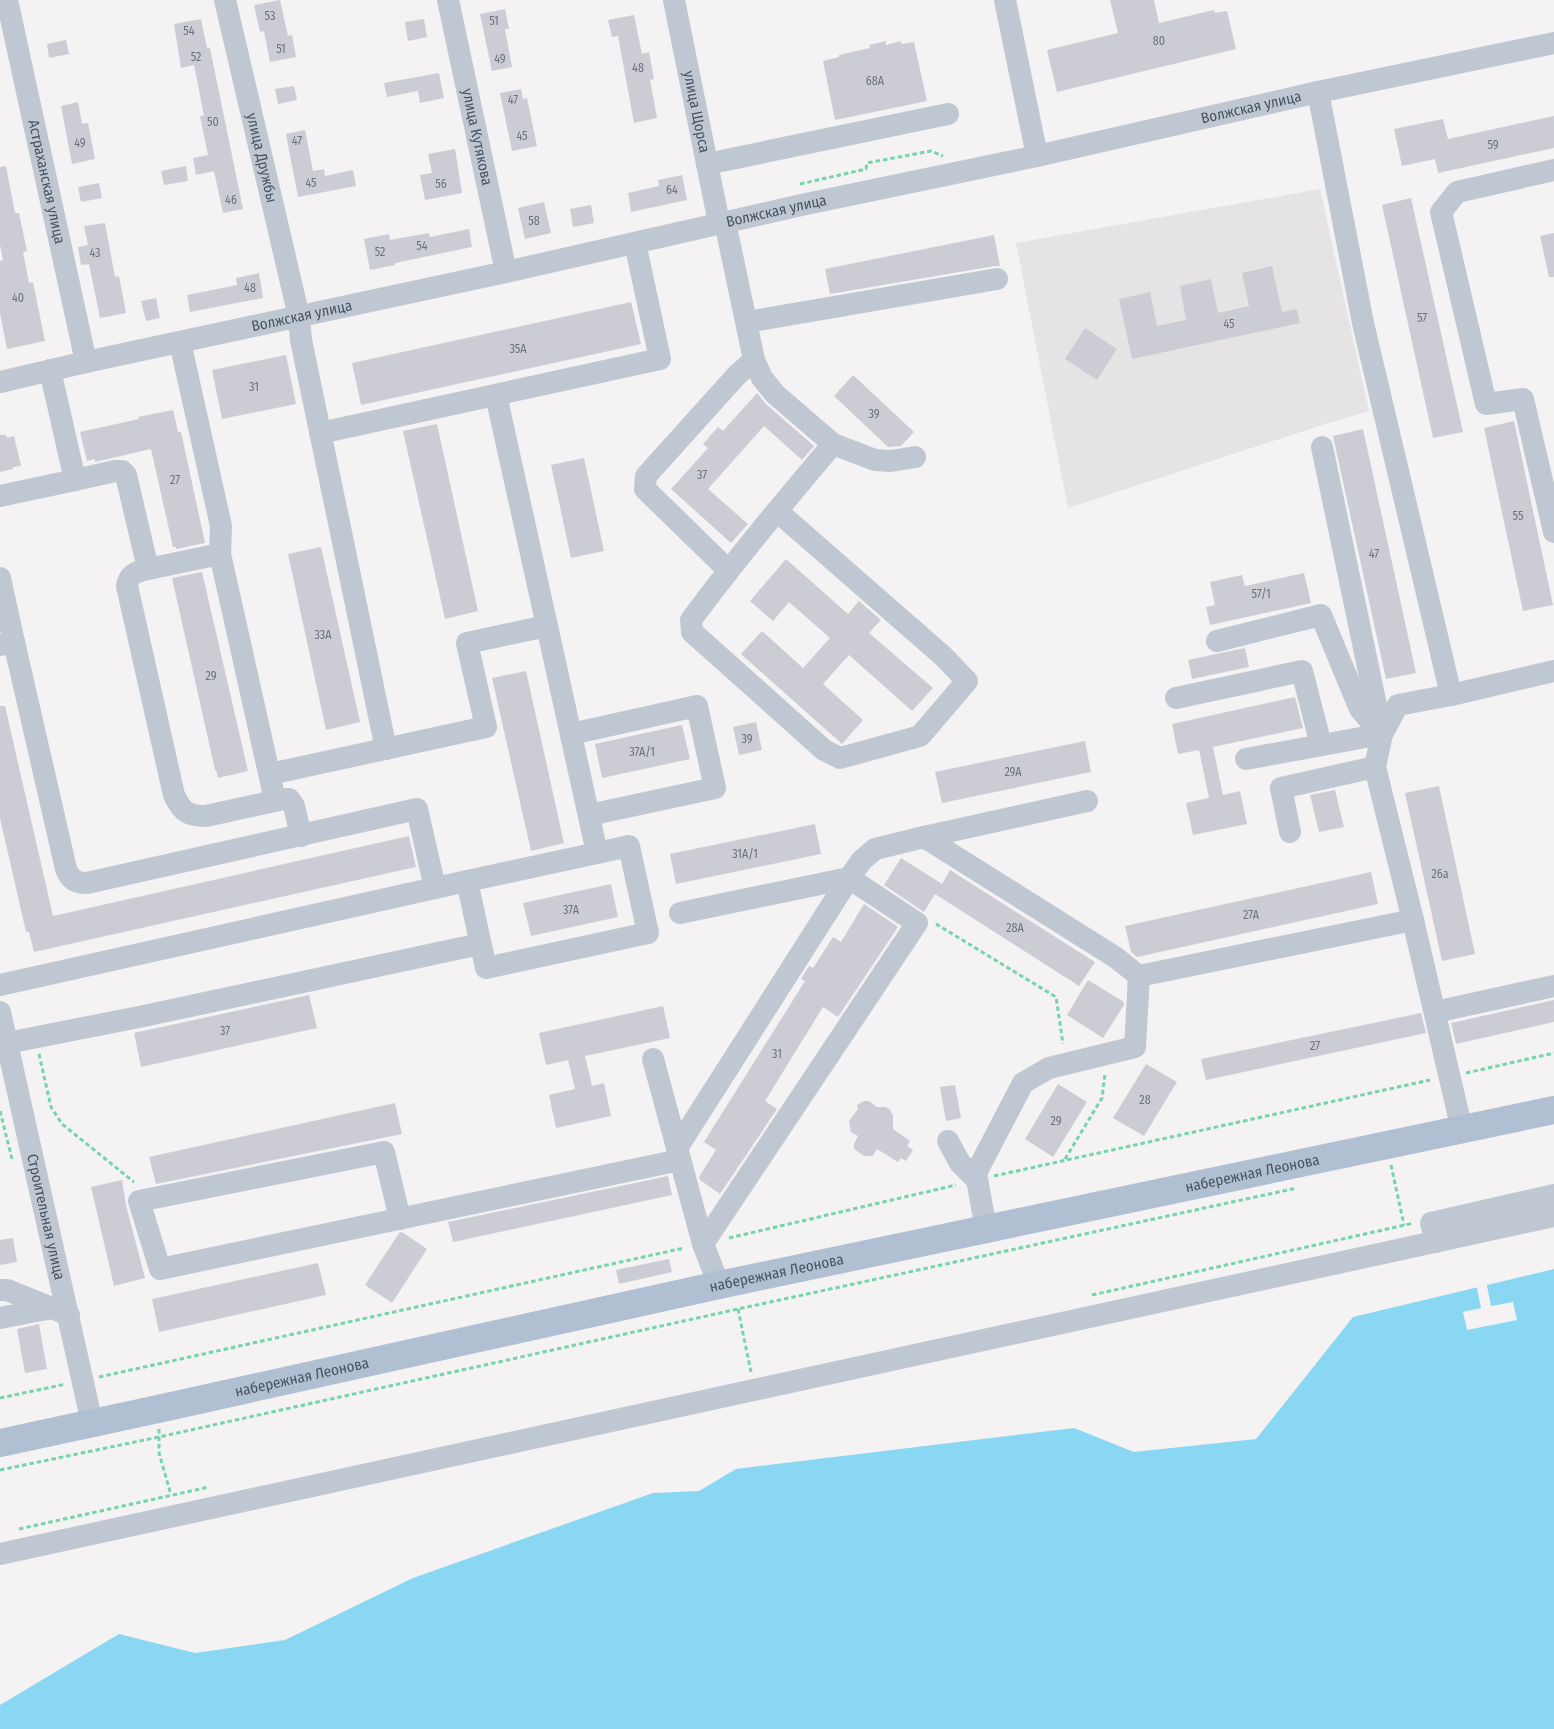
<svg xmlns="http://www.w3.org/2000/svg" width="1554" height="1729" viewBox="0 0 1554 1729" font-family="'Fira Sans Condensed',sans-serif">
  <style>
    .education { fill: #e5e3e4 }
    .water { fill: #89d7f3 }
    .pier { fill: #f4f2f2 }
    .building { fill: #cccdd4 }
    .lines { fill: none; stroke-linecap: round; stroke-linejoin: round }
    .path { stroke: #74d4aa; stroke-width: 3; stroke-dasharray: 4.5 3; stroke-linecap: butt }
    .minor { stroke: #bfc8d2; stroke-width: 22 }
    .major { stroke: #b0bfd2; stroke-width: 28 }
    .labels { text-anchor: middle; stroke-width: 4.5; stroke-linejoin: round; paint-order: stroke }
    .number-label { font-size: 12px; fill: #69727e }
    .street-label { font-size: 15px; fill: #485461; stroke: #fff }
  </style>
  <rect width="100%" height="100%" fill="#f4f2f2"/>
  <path class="education" d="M1320,189L1369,411L1316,427L1068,508L1016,243Z"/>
  <path class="water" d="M1554,1269V1729H0V1705L119,1634L195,1653L285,1640L413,1578L653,1493L699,1491L736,1469L1074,1428L1134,1452L1256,1439L1353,1317Z"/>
  <path class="pier" d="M1486,1281L1491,1306L1513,1302L1517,1320L1467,1330L1463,1312L1481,1308L1476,1283Z"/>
  <path class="building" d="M280,0L288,36L292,35L296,57L270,62L264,31L260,32L254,5Z
    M1110,0H1154L1159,23L1214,10L1215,13L1227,11L1236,49L1057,92L1047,50L1118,33Z
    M505,9L509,29H505L512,67L492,71L480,14Z
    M634,15L642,54L649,52L654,79L650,80L657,118L634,123L618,36L612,37L608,20Z
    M201,19L207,48H210L243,209L223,213L214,171L196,175L193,158L208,155L200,116H204L194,65L181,68L174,24Z
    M424,19L427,37L408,41L405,22Z
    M66,40L69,54L49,58L47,44Z
    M886,41V45L901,41V44L914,42L927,101L835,120L823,61L839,57V55L870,48L869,45Z
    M439,73L444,98L420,103L418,91L387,97L384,83Z
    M294,86L297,100L278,104L275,89Z
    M521,89L523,99L527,98L537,146L512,151L500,93Z
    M78,102L82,124L88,123L95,159L72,164L61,106Z
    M1554,116V148L1438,173L1435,159L1402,166L1394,129L1443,119L1448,139Z
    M305,130L313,171L324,169L325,176L353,170L356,186L298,197L286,134Z
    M455,149L462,193L425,200L420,175L432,173L428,154Z
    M6,166L15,213H19L27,251L23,252L29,283L33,282L45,341L7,349L0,313V261L3,260L0,245V167Z
    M186,166L188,181L164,185L161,171Z
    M682,175L687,200L631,212L628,193L659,186L658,180Z
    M99,183L102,198L81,202L78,187Z
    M1411,198L1463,432L1433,438L1382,205Z
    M544,202L551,233L525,239L518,208Z
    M591,205L594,223L573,227L570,209Z
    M105,223L115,277L119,276L126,313L100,318L89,264L81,265L78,247L88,245L84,226Z
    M469,229L472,247L395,263V265L370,270L364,239L389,234L390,240L429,233L430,237Z
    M1554,233V277H1549L1540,236Z
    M994,235L1000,266H995L830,294L825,269Z
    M1272,266L1282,312L1297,309L1300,323L1132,359L1119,299L1150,292L1157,326L1186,320L1180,286L1211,279L1218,313L1249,306L1242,273Z
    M259,273L263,298L190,312L187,295L237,285L236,278Z
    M156,298L160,318L146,321L141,301Z
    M631,302L641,344L361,405L352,363Z
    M1085,328L1117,349L1097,380L1065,359Z
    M286,355L296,404L222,419L212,370Z
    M853,375L914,432L901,446L888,447L834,396Z
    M757,393L766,404L814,446L802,460L764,426L708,489L748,524L731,543L671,489L708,448L703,444L718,427L723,431Z
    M173,410L178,432H181L205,543L176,549V547H173L151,449L95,462V459L87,461L80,432L139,419L138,417Z
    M1514,421L1553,605L1523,611L1484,428Z
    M437,424L478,611L445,619L403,431Z
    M1363,429L1416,673L1386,679L1333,436Z
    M0,435H6L7,438L14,436L21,466L13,467V469L0,472Z
    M584,458L604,551L571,558L551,465Z
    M321,547L360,722L326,730L288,554Z
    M786,559L848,614L859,601L881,620L869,633L933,688L912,711L849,655L823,684L863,720L842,744L741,654L762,631L803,668L830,638L789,602L773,621L750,601Z
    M202,572L248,771L218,778L216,770H215L172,578Z
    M1304,573L1311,603L1210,625L1206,607L1215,605L1210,582L1242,575L1245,586Z
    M1245,648L1249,667L1192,679L1188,660Z
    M526,671L564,843L531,851L492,678Z
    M1295,697L1303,728L1213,747L1223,795L1240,791L1247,824L1193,835L1186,803L1209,798L1199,750L1178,754L1172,724Z
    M0,706H5L53,916L409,836L416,867L34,952L29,932H26L0,818Z
    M756,722L762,750L739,755L733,727Z
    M682,725L690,759L602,778L595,744Z
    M1085,741L1091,772L942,803L935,772Z
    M1439,786L1475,954L1442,961L1405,793Z
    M1335,790L1344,827L1319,832L1310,795Z
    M815,824L821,854L676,884L670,854Z
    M901,858L942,884L950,870L1095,962L1079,986L935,894L924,912L884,885Z
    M1371,872L1378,904L1137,957L1131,952L1125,926Z
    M611,884L618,917L531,936L523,903Z
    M864,904L898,927L838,1017L823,1007L765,1101L777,1109L720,1194L700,1180L699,1177L716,1150L704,1142L805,981L801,979L809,966L813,968L833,937L841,942Z
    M1088,980L1124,1002V1005L1103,1038L1067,1015Z
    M309,995L317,1028L141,1067L134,1033Z
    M1554,1000V1022L1456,1044L1451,1023Z
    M663,1006L670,1038L585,1056L592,1086L604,1083L611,1116L556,1128L549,1095L575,1089L568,1060L546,1065L539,1033Z
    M1421,1013L1426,1033L1206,1080L1201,1059Z
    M1146,1064L1177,1082L1144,1136L1113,1118Z
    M1058,1084L1087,1102L1053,1157L1025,1139Z
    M955,1085L961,1118L946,1121L940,1087Z
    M864,1101H869L877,1107H886L890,1110L893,1115V1129L910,1141L907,1146L913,1150L906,1161L901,1158L898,1162L877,1149L873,1156H864L854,1149V1144L858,1136L851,1132L849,1121L858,1109L857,1105Z
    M395,1103L402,1134L156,1184L149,1157Z
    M668,1176L672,1195L453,1242L448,1222Z
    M122,1180L126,1205L145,1278L114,1286L91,1187Z
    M402,1232L427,1249L392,1303L365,1285L399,1233Z
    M13,1238L17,1262L0,1265V1240Z
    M669,1259L672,1272L619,1284L616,1270Z
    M318,1263L326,1295L159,1332L152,1299Z
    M39,1324L47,1369L25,1373L17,1329Z"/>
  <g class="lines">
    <path class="path" d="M800,184L866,169L867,163L931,151L943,156
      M936,924L1056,997L1063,1044
      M39,1054L51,1107L62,1124L134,1182
      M1466,1073L1554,1053
      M0,1111L12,1159
      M1065,1159L1102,1098L1105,1074
      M1391,1165L1404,1225
      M994,1176L1430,1080
      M729,1238L956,1185
      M1092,1295L1414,1223
      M738,1309L751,1372
      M99,1377L684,1248
      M0,1398L66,1384
      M159,1429V1453L171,1495
      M0,1470L159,1437L738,1309L1297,1188
      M19,1529L209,1487"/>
    <g class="minor">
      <path id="s1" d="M7,0L86,362"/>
      <path id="s2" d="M225,0L299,317L301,340L386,749"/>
      <path id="s3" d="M448,0L506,272"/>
      <path id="s4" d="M674,0L719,223"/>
      <path d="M1005,0L1037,156"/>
      <path d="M1318,92L1363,323L1451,695L1398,705L1382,734L1375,767L1413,920L1462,1130"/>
      <path d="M707,164L948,114"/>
      <path d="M1554,170L1457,192L1441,212L1486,404L1523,399L1554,532"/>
      <path d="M725,222L754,360L762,378L775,394L833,444L875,460L891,461L915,457"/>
      <path d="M747,322L997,279"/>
      <path d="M180,342L221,526L220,554L275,800"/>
      <path id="s5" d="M0,382L86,362L506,272L806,204L1037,156L1318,92L1554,43"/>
      <path d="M496,395L547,626"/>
      <path d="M320,433L660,359L635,243"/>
      <path d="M1322,447L1382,734"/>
      <path d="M75,480L115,471H122L126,475L148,569L220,554"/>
      <path d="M0,496L75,480L50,370"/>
      <path d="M777,511L943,656L967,681L920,736L840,758L824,750L692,632L691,620C736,559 784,502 833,444"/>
      <path d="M148,569C137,572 129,573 127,586L174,795C182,812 188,816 206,816L284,799H289L294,806L301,836"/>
      <path d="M728,570L645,489L646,476L737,375L754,360"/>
      <path d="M0,578L14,642"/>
      <path d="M1217,641L1321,615L1360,709L1381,733"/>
      <path d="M0,645L14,642L66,869C70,880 76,883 87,883L417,809L435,888L0,985"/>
      <path d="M1451,695L1554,671"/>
      <path d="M1176,698L1302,671L1321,745"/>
      <path d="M571,734L697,706L715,788L589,815"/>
      <path d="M1246,759L1382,734"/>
      <path d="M270,774L486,727L467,643L547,626L597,853L435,888"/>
      <path d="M1087,801L924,837L1115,957L1139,976"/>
      <path d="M1290,832L1281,788L1375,767"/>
      <path d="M467,881L486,968L648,933L629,846L597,853"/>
      <path d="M680,913L849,878L862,860L875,849L924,837"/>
      <path id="s6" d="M0,1012L92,1423"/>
      <path d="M1435,1012L1554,986"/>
      <path d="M7,1043L139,1017L480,944"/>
      <path d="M653,1059L703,1244"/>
      <path d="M948,1141L960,1163L977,1180"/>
      <path d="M677,1148L849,878L917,923L703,1244L719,1285"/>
      <path d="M400,1219L384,1152L139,1201L160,1269L680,1160"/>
      <path d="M986,1230L976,1173L1023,1083L1049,1068L1135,1047L1139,976L1413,920"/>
      <path d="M1436,1242L1431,1223L1554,1195"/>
      <path d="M0,1290H7L69,1315"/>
      <path d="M0,1318L52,1308"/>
      <path d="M0,1554L1554,1216"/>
    </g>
    <path class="major" id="s7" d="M0,1443L158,1409L719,1285L1554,1110"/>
  </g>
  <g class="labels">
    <g class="number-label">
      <text x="270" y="20">53</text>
      <text x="494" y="25">51</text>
      <text x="189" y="35">54</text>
      <text x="1159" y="45">80</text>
      <text x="281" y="53">51</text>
      <text x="196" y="61">52</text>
      <text x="500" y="63">49</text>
      <text x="638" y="72">48</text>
      <text x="875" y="85">68А</text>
      <text x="513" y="104">47</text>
      <text x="213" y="126">50</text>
      <text x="522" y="140">45</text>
      <text x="297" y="145">47</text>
      <text x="80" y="147">49</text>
      <text x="1493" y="149">59</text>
      <text x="311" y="187">45</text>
      <text x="441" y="188">56</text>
      <text x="672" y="194">64</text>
      <text x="231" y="204">46</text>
      <text x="534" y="225">58</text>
      <text x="422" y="250">54</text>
      <text x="380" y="256">52</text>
      <text x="95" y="257">43</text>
      <text x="250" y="292">48</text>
      <text x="18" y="302">40</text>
      <text x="1422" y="322">57</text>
      <text x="1229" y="328">45</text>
      <text x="518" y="353">35А</text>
      <text x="254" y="391">31</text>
      <text x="874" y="418">39</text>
      <text x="702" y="479">37</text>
      <text x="175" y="484">27</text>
      <text x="1518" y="520">55</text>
      <text x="1374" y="558">47</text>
      <text x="1261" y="598">57/1</text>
      <text x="323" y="639">33А</text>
      <text x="211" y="680">29</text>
      <text x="747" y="743">39</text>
      <text x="642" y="756">37А/1</text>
      <text x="1013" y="776">29А</text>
      <text x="745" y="858">31А/1</text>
      <text x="1440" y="878">26а</text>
      <text x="571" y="914">37А</text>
      <text x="1251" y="919">27А</text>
      <text x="1015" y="932">28А</text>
      <text x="225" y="1035">37</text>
      <text x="1315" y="1050">27</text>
      <text x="777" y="1058">31</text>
      <text x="1145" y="1104">28</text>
      <text x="1056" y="1125">29</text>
    </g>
    <g class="street-label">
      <text dy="5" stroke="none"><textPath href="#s5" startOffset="1281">Волжская улица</textPath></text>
      <text dy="5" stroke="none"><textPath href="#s4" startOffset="114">улица Щорса</textPath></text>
      <text dy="5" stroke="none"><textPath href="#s3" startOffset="140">улица Кутякова</textPath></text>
      <text dy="5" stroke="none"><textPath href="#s2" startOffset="162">улица Дружбы</textPath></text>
      <text dy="5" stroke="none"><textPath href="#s1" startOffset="186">Астраханская улица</textPath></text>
      <text dy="5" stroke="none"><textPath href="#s5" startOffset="795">Волжская улица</textPath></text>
      <text dy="5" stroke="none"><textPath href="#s5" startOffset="309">Волжская улица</textPath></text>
      <text dy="5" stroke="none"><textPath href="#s7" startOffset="1281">набережная Леонова</textPath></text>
      <text dy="5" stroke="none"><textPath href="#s6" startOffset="210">Строительная улица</textPath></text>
      <text dy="5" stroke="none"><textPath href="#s7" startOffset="795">набережная Леонова</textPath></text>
      <text dy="5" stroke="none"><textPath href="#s7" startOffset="309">набережная Леонова</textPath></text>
    </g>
  </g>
</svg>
